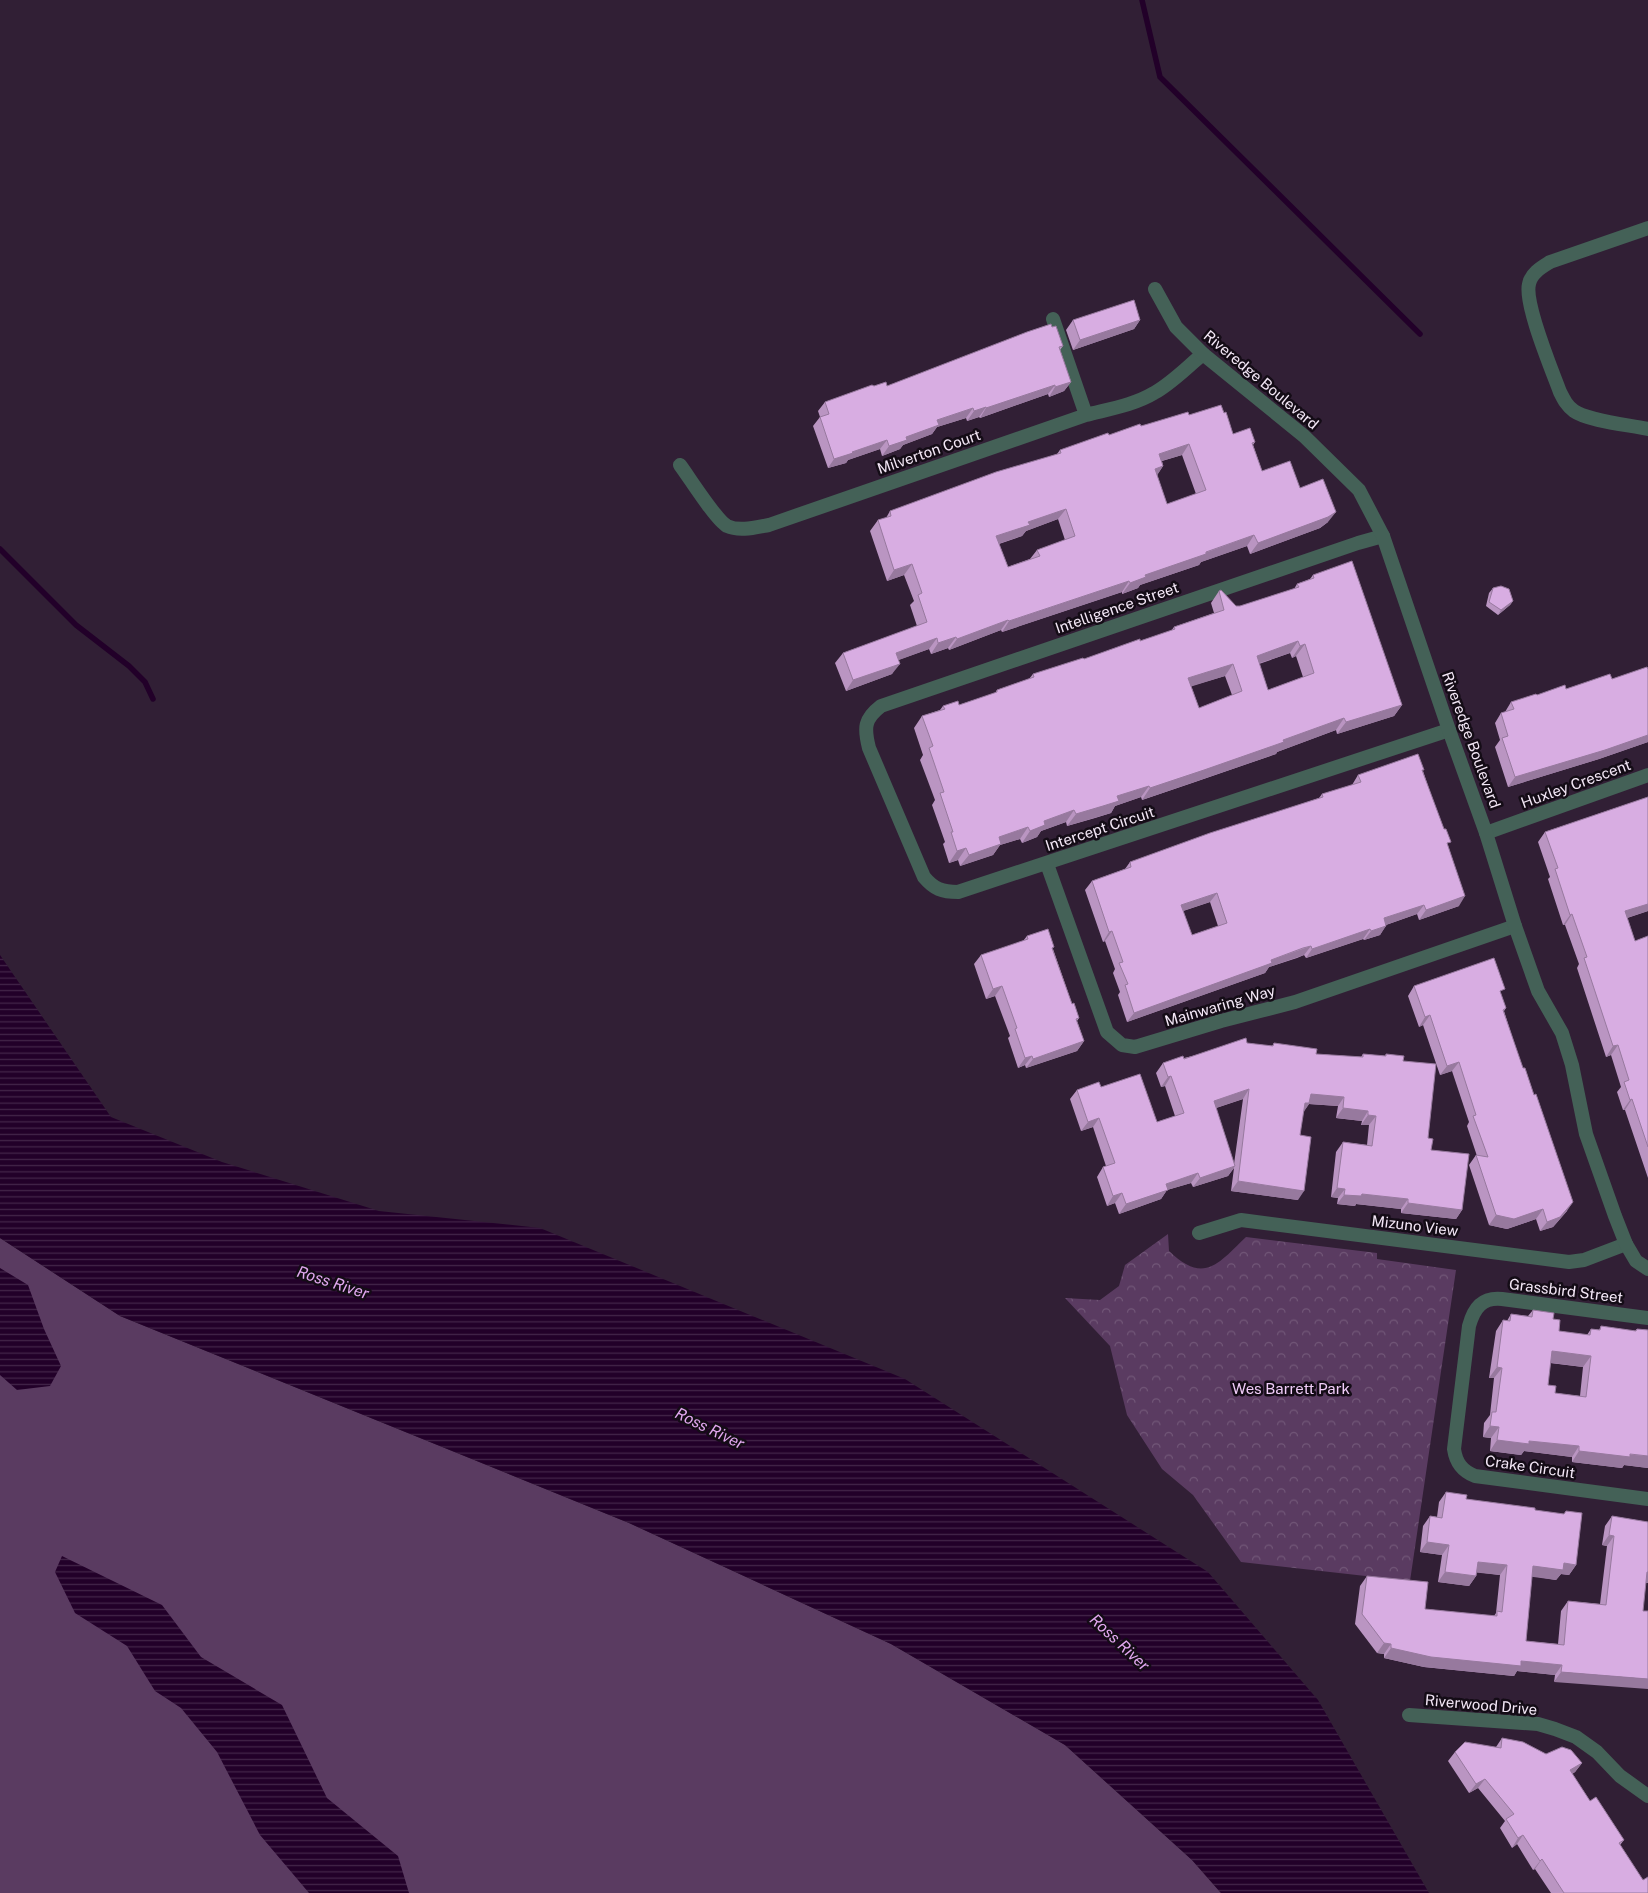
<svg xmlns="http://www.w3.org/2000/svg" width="1648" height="1893" viewBox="0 0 1648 1893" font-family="'Public Sans',sans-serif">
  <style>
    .grass { fill: #5a3b61 }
    .park { fill: url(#park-crowns) }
    .water { fill: url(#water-rules) }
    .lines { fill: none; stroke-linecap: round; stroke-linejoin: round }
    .stream { stroke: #220029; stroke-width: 5.5 }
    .minor { stroke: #446157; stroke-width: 14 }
    .tertiary { stroke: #446157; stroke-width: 14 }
    .wall { fill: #ba95c2; fill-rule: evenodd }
    .shaded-wall { fill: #97799e }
    .building { fill: #d8ade2; stroke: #97799e; fill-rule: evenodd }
    .labels { text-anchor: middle; stroke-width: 5; stroke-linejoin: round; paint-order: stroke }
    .street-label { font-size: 15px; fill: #f3e7f6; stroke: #140c16 }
    .park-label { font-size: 15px; fill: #f1cdf9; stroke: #140c16 }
    .water-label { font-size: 16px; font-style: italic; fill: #e1a7ef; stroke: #140c16 }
  </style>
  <defs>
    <pattern id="park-crowns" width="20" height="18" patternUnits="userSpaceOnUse" patternTransform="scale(1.25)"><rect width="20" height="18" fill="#5a3b61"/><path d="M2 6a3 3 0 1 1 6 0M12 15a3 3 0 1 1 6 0" fill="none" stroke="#725778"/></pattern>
    <pattern id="water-rules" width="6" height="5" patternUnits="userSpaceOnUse" patternTransform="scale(1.25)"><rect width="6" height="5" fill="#220029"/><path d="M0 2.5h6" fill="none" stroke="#432549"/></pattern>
  </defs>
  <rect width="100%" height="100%" fill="#311f35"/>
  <path class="grass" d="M0,1238L120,1316L629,1523L891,1644L1065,1745L1192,1860L1221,1893H0Z"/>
  <path class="park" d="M1168,1234L1169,1251C1204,1285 1219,1263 1246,1237L1377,1253V1259L1456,1270L1410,1581L1241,1562L1193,1495L1162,1469L1127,1415L1110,1346L1065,1298L1100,1300L1119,1286L1125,1265Z"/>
  <path class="water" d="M0,955L111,1117L222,1162L379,1211L540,1228L905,1379L1208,1572L1318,1700L1429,1893H1221L1192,1860L1065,1745L891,1644L629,1523L120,1316L0,1238Z
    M0,1268L28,1285L44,1329L61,1366L50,1386L17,1390L0,1375Z
    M62,1556L162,1605L201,1657L282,1705L327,1798L398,1856L409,1893H309L260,1835L217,1752L181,1708L155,1691L127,1646L75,1613L55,1572Z"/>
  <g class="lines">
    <path class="stream" d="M1142,0L1160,77L1420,334
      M0,549L76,625L129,666L145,682L153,699"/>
    <path class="minor" d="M1648,228L1550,262C1542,267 1531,273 1529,284C1524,304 1552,370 1560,392C1564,400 1567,406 1574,411C1588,421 1630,425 1648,429
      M1053,319L1086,415
      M680,465C689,477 716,520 727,526C740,532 757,527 769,525L1086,415C1109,409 1134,405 1154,393C1172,383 1187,367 1203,354
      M1383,536L1358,543L881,706C864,719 864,728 869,748L924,877C934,889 942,892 958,892L1449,730
      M1486,833L1648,775
      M1047,864L1107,1032L1122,1045L1135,1047L1221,1021L1295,1002L1515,926
      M1199,1233L1241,1220L1569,1262L1584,1260L1626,1244
      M1648,1318L1502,1299C1482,1297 1474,1308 1469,1326L1454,1449C1456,1463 1462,1471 1475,1476L1648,1499
      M1409,1715L1538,1724L1555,1729L1576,1737L1597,1752L1620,1776L1648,1796"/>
    <path class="tertiary" d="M1155,289L1176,327L1203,354L1304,436L1359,490L1383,536L1449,730L1486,833L1515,926L1538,991L1562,1033L1572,1065L1586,1134L1615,1216L1626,1244L1636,1261L1648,1269"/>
  </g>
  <path class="wall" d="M1073,320H1140L1134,329L1073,350L1066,330Z
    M1052,327L1063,346L1060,350L1071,382L1064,391L1049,397L1048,394L980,418L979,417L967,421L966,418L937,427L932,434L903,445L900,449L882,456L880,449L848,460L846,463L828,468L813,426L820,417L818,411L825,402L874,386H887Z
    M1224,413L1233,434L1255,442L1253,445L1262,471L1300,488L1328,522L1320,528L1250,554L1247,546L1201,562L1199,565L1140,585L1138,588L1122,594V592L1002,632L1001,630L949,650L948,648L931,654L929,649L898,660L892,674L846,691L835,663L843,653L917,626L910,605L914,601L904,575L887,581L870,531L878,520L886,518L890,511L1057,454L1060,450L1141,426L1189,415ZM1182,455L1196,494L1167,504L1157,475L1163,466L1162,461ZM1058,519L1065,540L1037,550L1030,559L1008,567L999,544L1022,536L1026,531Z
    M1313,575L1402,705L1394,716L1337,734L1336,730L1277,752L1276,754L1195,782L1142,800L1141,797L1115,806L1111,813L1095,818L1067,826L1066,822L1041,831L1037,837L1022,843L1020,839L1000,845L993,855L960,866L958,860L949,863L943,844L945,842L932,805L935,800L920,760L923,755L914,728L922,716L940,710L943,706L959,705L995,693L997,690L1029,679L1033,674L1084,659L1140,641L1171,631L1174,627L1214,613L1211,603L1219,591L1236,606H1240L1294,589L1297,584L1310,579ZM1290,653L1292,658L1296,656L1303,677L1268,690L1259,664ZM1225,676L1232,695L1199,708L1191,686Z
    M1493,588L1513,601L1510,605L1498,615L1486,606L1489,593Z
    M1648,669V742L1599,759L1508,787L1495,747L1500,740L1495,723L1501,713L1505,712L1511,702L1537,695L1612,679Z
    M1423,771L1448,846L1459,906L1419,920L1417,914L1386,925L1380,935L1364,940L1363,939L1306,958L1304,955L1297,958L1269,967L1265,973L1127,1022L1118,995L1120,992L1113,973L1115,969L1105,941L1103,942L1085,890L1092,881L1125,869L1130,862L1319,798L1322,794L1352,785L1358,775ZM1210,902L1218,926L1192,935L1183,911Z
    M1648,797V912V911L1627,918L1635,941L1648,936V1178L1625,1110H1623L1617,1092L1621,1087L1611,1055L1606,1057L1577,968L1579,964L1565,925H1563L1548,879L1550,877L1538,842L1545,832Z
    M1027,936L1053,949L1072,1004L1079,1018L1077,1021L1084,1041L1077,1051L1026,1068L1025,1065L1018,1068L1008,1038L1010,1036L995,996L986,999L974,964L981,955L1023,941Z
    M1414,986L1501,995L1506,1008L1504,1011L1567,1211L1553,1227L1540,1231L1536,1219L1507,1229L1489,1225L1469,1165L1476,1155L1477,1156L1467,1126L1469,1122L1452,1071L1440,1075L1423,1025L1419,1027L1408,996Z
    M1247,1043L1272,1046L1274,1043L1316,1054L1361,1057L1363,1054L1385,1056L1386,1054L1403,1061L1431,1150L1462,1210L1456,1219L1401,1213V1209L1356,1204L1355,1206L1337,1204L1338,1198L1331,1197L1336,1152L1343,1142L1367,1145L1369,1125H1361L1362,1121L1336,1118L1338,1106L1309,1104L1303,1112L1300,1135L1298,1200L1231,1191L1234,1168L1228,1176L1193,1187L1191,1183L1167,1190L1161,1199L1119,1214L1115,1203L1107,1206L1097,1177L1103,1167L1106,1166L1093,1127L1081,1131L1070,1099L1077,1090L1101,1087L1157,1122L1175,1116L1165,1086L1161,1087L1156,1073L1163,1063ZM1243,1099L1234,1164L1216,1108Z
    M1533,1310L1553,1319L1559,1331L1587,1335L1591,1329L1599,1330L1601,1326L1635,1331L1637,1329L1648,1330V1468L1624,1465L1622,1468L1572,1462V1457L1524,1451L1521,1455L1490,1451L1491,1438L1483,1437L1484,1423L1490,1415L1494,1378H1489L1496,1331L1503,1320L1507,1321L1511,1314L1528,1316ZM1550,1363L1583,1367L1580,1396L1555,1393L1548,1385Z
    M1446,1492L1466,1499L1535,1510L1576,1565L1569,1575L1561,1574L1556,1580L1532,1576L1526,1641L1558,1644L1561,1611L1568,1601L1600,1604L1607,1546L1602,1545L1605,1526L1612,1516L1648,1522V1583H1646L1554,1682L1555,1675L1517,1671L1514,1676L1424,1667L1384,1658V1654L1377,1653L1355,1624L1360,1586L1367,1576L1425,1609L1494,1616L1496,1613L1500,1575L1476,1572V1576L1469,1586L1438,1582L1442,1555L1420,1552L1423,1526L1430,1516L1437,1517L1439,1502Z
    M1502,1738L1546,1754L1582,1763L1575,1772L1572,1774L1590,1801L1624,1840L1620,1845L1648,1893H1551L1535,1869L1533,1870L1517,1844L1512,1848L1500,1828L1505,1821L1478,1788L1469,1793L1448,1761L1455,1752L1496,1747Z"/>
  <path class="shaded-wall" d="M1140,320L1134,329L1073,350L1080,340Z
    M1071,382L1064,391L1049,397L1055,387Z
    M1055,385L1048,394L980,418L986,408Z
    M986,407L979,417L967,421L974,411Z
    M973,408L966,418L937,427L932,434L903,445L900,449L882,456L889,446L937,420Z
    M887,440L880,449L848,460L846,463L828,468L834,459L852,452Z
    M1189,444L1182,455L1151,464L1159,454Z
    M1163,466L1156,477L1155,469Z
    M1066,509L1058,519L1026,531L1022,536L989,547L996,536L1028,522Z
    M1336,512L1328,522L1320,528L1250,554L1258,543Z
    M1254,535L1247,546L1201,562L1199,565L1140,585L1138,588L1122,594L1130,583L1145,575Z
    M912,564L904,575L887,581L894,570Z
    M1129,581L1122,592L1002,632L1009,621Z
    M1513,601L1510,605L1498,615L1501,610Z
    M1008,620L1001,630L949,650L957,639Z
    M956,637L948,648L931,654L938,643Z
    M937,638L929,649L888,664L896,653Z
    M1298,641L1290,653L1248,667L1257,656Z
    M1305,644L1296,656L1292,658L1300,646Z
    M900,664L892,674L846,691L853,680Z
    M1233,664L1225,676L1180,690L1188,678Z
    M1402,705L1394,716L1337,734L1346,722Z
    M1344,718L1336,730L1277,752L1276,754L1142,800L1150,788L1283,740Z
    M1648,735V742L1599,759L1508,787L1515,777Z
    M1149,786L1141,797L1115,806L1111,813L1067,826L1076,814L1117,796Z
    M1074,810L1066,822L1041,831L1037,837L1022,843L1030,831L1044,821Z
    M1028,827L1020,839L1000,845L993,855L960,866L969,855L999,837Z
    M966,848L958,860L949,863L957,851Z
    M1217,893L1210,902L1174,914L1181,905Z
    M1465,896L1459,906L1419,920L1426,910Z
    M1648,904V911L1618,921L1625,911Z
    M1424,905L1417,914L1377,928L1384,918Z
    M1572,914L1565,925H1563L1570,915Z
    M1386,926L1380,935L1364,940L1371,931Z
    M1370,929L1363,939L1306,958L1312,949Z
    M1112,931L1105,941L1103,942L1109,932Z
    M1311,946L1304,955L1269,967L1265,973L1127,1022L1134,1013L1271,960Z
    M1002,986L995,996L986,999L993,989Z
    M1430,1015L1423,1025L1419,1027L1425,1017Z
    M1084,1041L1077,1051L1026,1068L1033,1059Z
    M1618,1045L1611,1055L1606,1057L1613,1046Z
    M1032,1056L1025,1065L1018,1068L1025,1058Z
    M1459,1062L1452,1071L1440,1075L1447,1066Z
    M1171,1076L1165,1086L1161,1087L1168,1077Z
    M1249,1089L1243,1099L1207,1111L1214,1101Z
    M1311,1094L1344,1097L1338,1106L1309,1104L1303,1113L1298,1112Z
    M1632,1099L1625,1110H1623L1630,1100Z
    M1343,1108L1368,1111L1362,1121L1336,1118Z
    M1368,1115L1376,1116L1369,1125H1361Z
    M1099,1118L1093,1127L1081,1131L1088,1122Z
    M1235,1166L1228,1176L1193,1187L1200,1178Z
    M1198,1173L1191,1183L1167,1190L1161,1199L1119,1214L1126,1204L1166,1184Z
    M1238,1181L1304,1191L1298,1200L1231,1191Z
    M1337,1188L1345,1189L1338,1198L1331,1197Z
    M1122,1193L1115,1203L1107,1206L1113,1196Z
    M1362,1194L1408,1199L1401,1209L1356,1204L1355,1206L1337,1204L1344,1195Z
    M1573,1202L1567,1211L1553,1227L1540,1231L1547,1222Z
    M1408,1203L1462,1210L1456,1219L1401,1213Z
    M1543,1209L1536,1219L1507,1229L1489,1225L1496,1215Z
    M1552,1351L1591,1356L1583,1367L1544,1362Z
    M1497,1367L1502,1368L1494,1378H1489Z
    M1490,1426L1499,1427L1491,1438L1483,1437Z
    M1497,1440L1529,1441L1579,1446L1572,1457L1524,1451L1521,1455L1490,1451Z
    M1579,1451L1648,1456V1468L1624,1465L1622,1468L1572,1462Z
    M1609,1535L1614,1536L1607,1546L1602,1545Z
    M1427,1542L1449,1545L1442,1555L1420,1552Z
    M1478,1562L1507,1565L1500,1575L1471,1572Z
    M1564,1563L1576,1565L1569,1575L1561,1574L1556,1580L1526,1576L1533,1566Z
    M1445,1572L1476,1576L1469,1586L1438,1582Z
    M1647,1572H1648V1583L1640,1582Z
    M1384,1643L1391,1644L1384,1654L1377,1653Z
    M1391,1648L1521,1661L1562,1665L1555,1675L1517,1671L1514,1676L1424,1667L1384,1658Z
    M1561,1672L1648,1679V1689L1554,1682Z
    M1582,1763L1575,1772L1563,1780L1570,1770Z
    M1485,1779L1478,1788L1469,1793L1476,1784Z
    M1523,1835L1517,1844L1512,1848L1518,1838Z
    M1542,1859L1535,1869L1533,1870L1540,1861Z"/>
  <path class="building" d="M1134,300L1140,320L1080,340L1073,320Z
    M1051,324L1052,327L1056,326L1063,346L1059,347L1071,382L1055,387V385L986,408V407L974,411L973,408L937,420L939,425L906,437L907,440L889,446L887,440L852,452L853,453L834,459L820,417L829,414L825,402L872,385L874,386L886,382L887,386L1027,332Z
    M1221,405L1224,413L1226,412L1233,434L1250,428L1255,442L1252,443L1262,471L1290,461L1300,488L1323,479L1336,512L1328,517L1258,543L1254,535L1206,552V554L1145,575L1146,577L1130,583L1129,581L1009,621L1008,620L957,639L956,637L938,643L937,638L896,653L900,664L853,680L843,653L927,622L918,595L922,593L912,564L894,570L878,520L891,516L890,511L996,472L1061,453L1060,450L1108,433L1109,435L1140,424L1141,426L1148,424L1188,412L1189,415ZM1189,444L1206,490L1167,504L1155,469L1163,466L1159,454ZM1066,509L1075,536L1037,550L1040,556L1008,567L996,536L1030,525L1028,522Z
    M1352,561L1402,705L1346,722L1344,718L1283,740L1284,742L1204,770L1150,788L1149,786L1117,796L1119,801L1103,806L1076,814L1074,810L1044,821L1045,825L1030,831L1028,827L999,837L1001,844L969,855L966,848L957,851L951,832H953L940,793L944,792L929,748L933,746L922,716L945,709L943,706L958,701L959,705L997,692V690L1034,677L1033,674L1083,658L1084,659L1140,639V641L1175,629L1174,627L1224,610L1219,591L1221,590L1236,606H1240L1299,587L1297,584L1314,578L1313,575ZM1298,641L1300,646L1305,644L1314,673L1268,690L1257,656ZM1233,664L1242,691L1199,708L1188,678Z
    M1501,586L1509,589L1513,601L1501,610L1489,602L1493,588Z
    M1647,667L1648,669V735L1605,750L1515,777L1502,738L1508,736L1501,713L1514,709L1511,702L1536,694L1537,695L1565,685L1566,689L1610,674L1612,679Z
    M1418,754L1424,770H1422L1444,829H1446L1451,842L1447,843L1465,896L1426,910L1424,905L1384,918L1386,926L1371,931L1370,929L1312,949L1311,946L1303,948L1271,960L1272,963L1134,1013L1125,985L1128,984L1119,963L1123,962L1112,931L1109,932L1092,881L1131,867L1130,862L1210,833L1323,797L1322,794L1361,782L1358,775ZM1217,893L1227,923L1192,935L1181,905Z
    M1648,797V904L1625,911L1635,941L1648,936V1147L1632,1099L1630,1100L1624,1082L1629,1080L1618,1045L1613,1046L1584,958L1587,957L1572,914L1570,915L1555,869L1558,868L1545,832Z
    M1048,929L1054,947L1052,948L1072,1004L1074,1003L1079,1018L1076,1019L1084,1041L1033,1059L1032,1056L1025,1058L1015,1029L1017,1028L1002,986L993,989L981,955L1028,939L1027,936Z
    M1494,958L1505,989L1500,991L1506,1008L1503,1010L1523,1068H1525L1534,1095L1536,1094L1573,1202L1560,1217L1547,1222L1543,1209L1514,1219L1496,1215L1476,1155L1488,1157L1473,1116L1476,1115L1459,1062L1447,1066L1430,1015L1425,1017L1414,986Z
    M1246,1038L1247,1043L1273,1046L1274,1043L1317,1049L1316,1054L1363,1057V1054L1386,1056V1054L1404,1056L1403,1061L1436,1064L1428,1138L1433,1139L1431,1150L1469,1154L1462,1210L1408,1203V1199L1362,1194L1361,1196L1344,1195L1345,1189L1337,1188L1343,1142L1372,1146L1376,1116L1368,1115V1111L1343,1108L1344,1097L1311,1094L1309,1103H1305L1300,1135L1311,1137L1304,1191L1238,1181L1249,1089L1214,1101L1235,1166L1200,1178L1198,1173L1166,1184L1168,1190L1126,1204L1122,1193L1113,1196L1103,1167L1115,1163L1099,1118L1088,1122L1077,1090L1099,1082L1101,1087L1140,1074L1157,1122L1184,1113L1171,1076L1168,1077L1163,1063L1183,1056L1184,1059Z
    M1533,1310L1554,1313L1553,1319L1560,1320L1559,1331L1590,1335L1591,1329L1600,1330L1601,1326L1636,1331L1637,1329L1648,1330V1456L1630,1454V1457L1579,1451V1446L1529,1441V1444L1497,1440L1499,1427L1490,1426L1492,1412H1496L1502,1368L1497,1367L1503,1320L1510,1321L1511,1314L1532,1317ZM1552,1351L1591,1356L1586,1397L1555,1393L1556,1386L1548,1385Z
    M1446,1492L1467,1495L1466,1499L1535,1508V1510L1564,1514L1566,1511L1582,1513L1576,1565L1564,1563L1563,1570L1533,1566L1526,1641L1564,1645L1568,1601L1606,1605L1614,1536L1609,1535L1612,1516L1648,1522V1572H1647L1643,1611H1648V1679L1561,1672L1562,1665L1521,1661V1666L1431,1657L1391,1648V1644L1384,1643L1362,1614L1367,1576L1428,1582L1425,1609L1497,1616V1611L1502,1612L1507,1565L1478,1562L1476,1576L1445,1572L1449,1545L1427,1542L1430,1516L1442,1518Z
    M1502,1738L1523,1742L1546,1754L1562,1747L1571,1750L1582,1763L1570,1770L1590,1801L1596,1797L1624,1840L1619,1843L1643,1880L1648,1877V1893H1564L1542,1859L1540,1861L1523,1835L1518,1838L1506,1819L1514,1814L1485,1779L1476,1784L1455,1752L1465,1742L1501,1748Z"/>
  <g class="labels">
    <g class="street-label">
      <text transform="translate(1261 380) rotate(40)" y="5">Riveredge Boulevard</text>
      <text transform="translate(929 452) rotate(-19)" y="5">Milverton Court</text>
      <text transform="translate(1117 608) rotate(-19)" y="5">Intelligence Street</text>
      <text transform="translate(1471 740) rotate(70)" y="5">Riveredge Boulevard</text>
      <text transform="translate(1576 784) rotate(-20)" y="5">Huxley Crescent</text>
      <text transform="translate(1100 829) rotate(-18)" y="5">Intercept Circuit</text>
      <text transform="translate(1220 1006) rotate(-16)" y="5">Mainwaring Way</text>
      <text transform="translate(1415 1226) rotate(7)" y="5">Mizuno View</text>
      <text transform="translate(1566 1291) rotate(7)" y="5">Grassbird Street</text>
      <text transform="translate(1530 1467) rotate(8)" y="5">Crake Circuit</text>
      <text transform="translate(1481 1705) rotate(5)" y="5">Riverwood Drive</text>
    </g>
    <g class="park-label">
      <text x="1291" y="1394">Wes Barrett Park</text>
    </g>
    <g class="water-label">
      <text transform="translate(333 1282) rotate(18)" y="6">Ross River</text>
      <text transform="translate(710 1428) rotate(26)" y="6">Ross River</text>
      <text transform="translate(1120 1642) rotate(43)" y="6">Ross River</text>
    </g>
  </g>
</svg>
